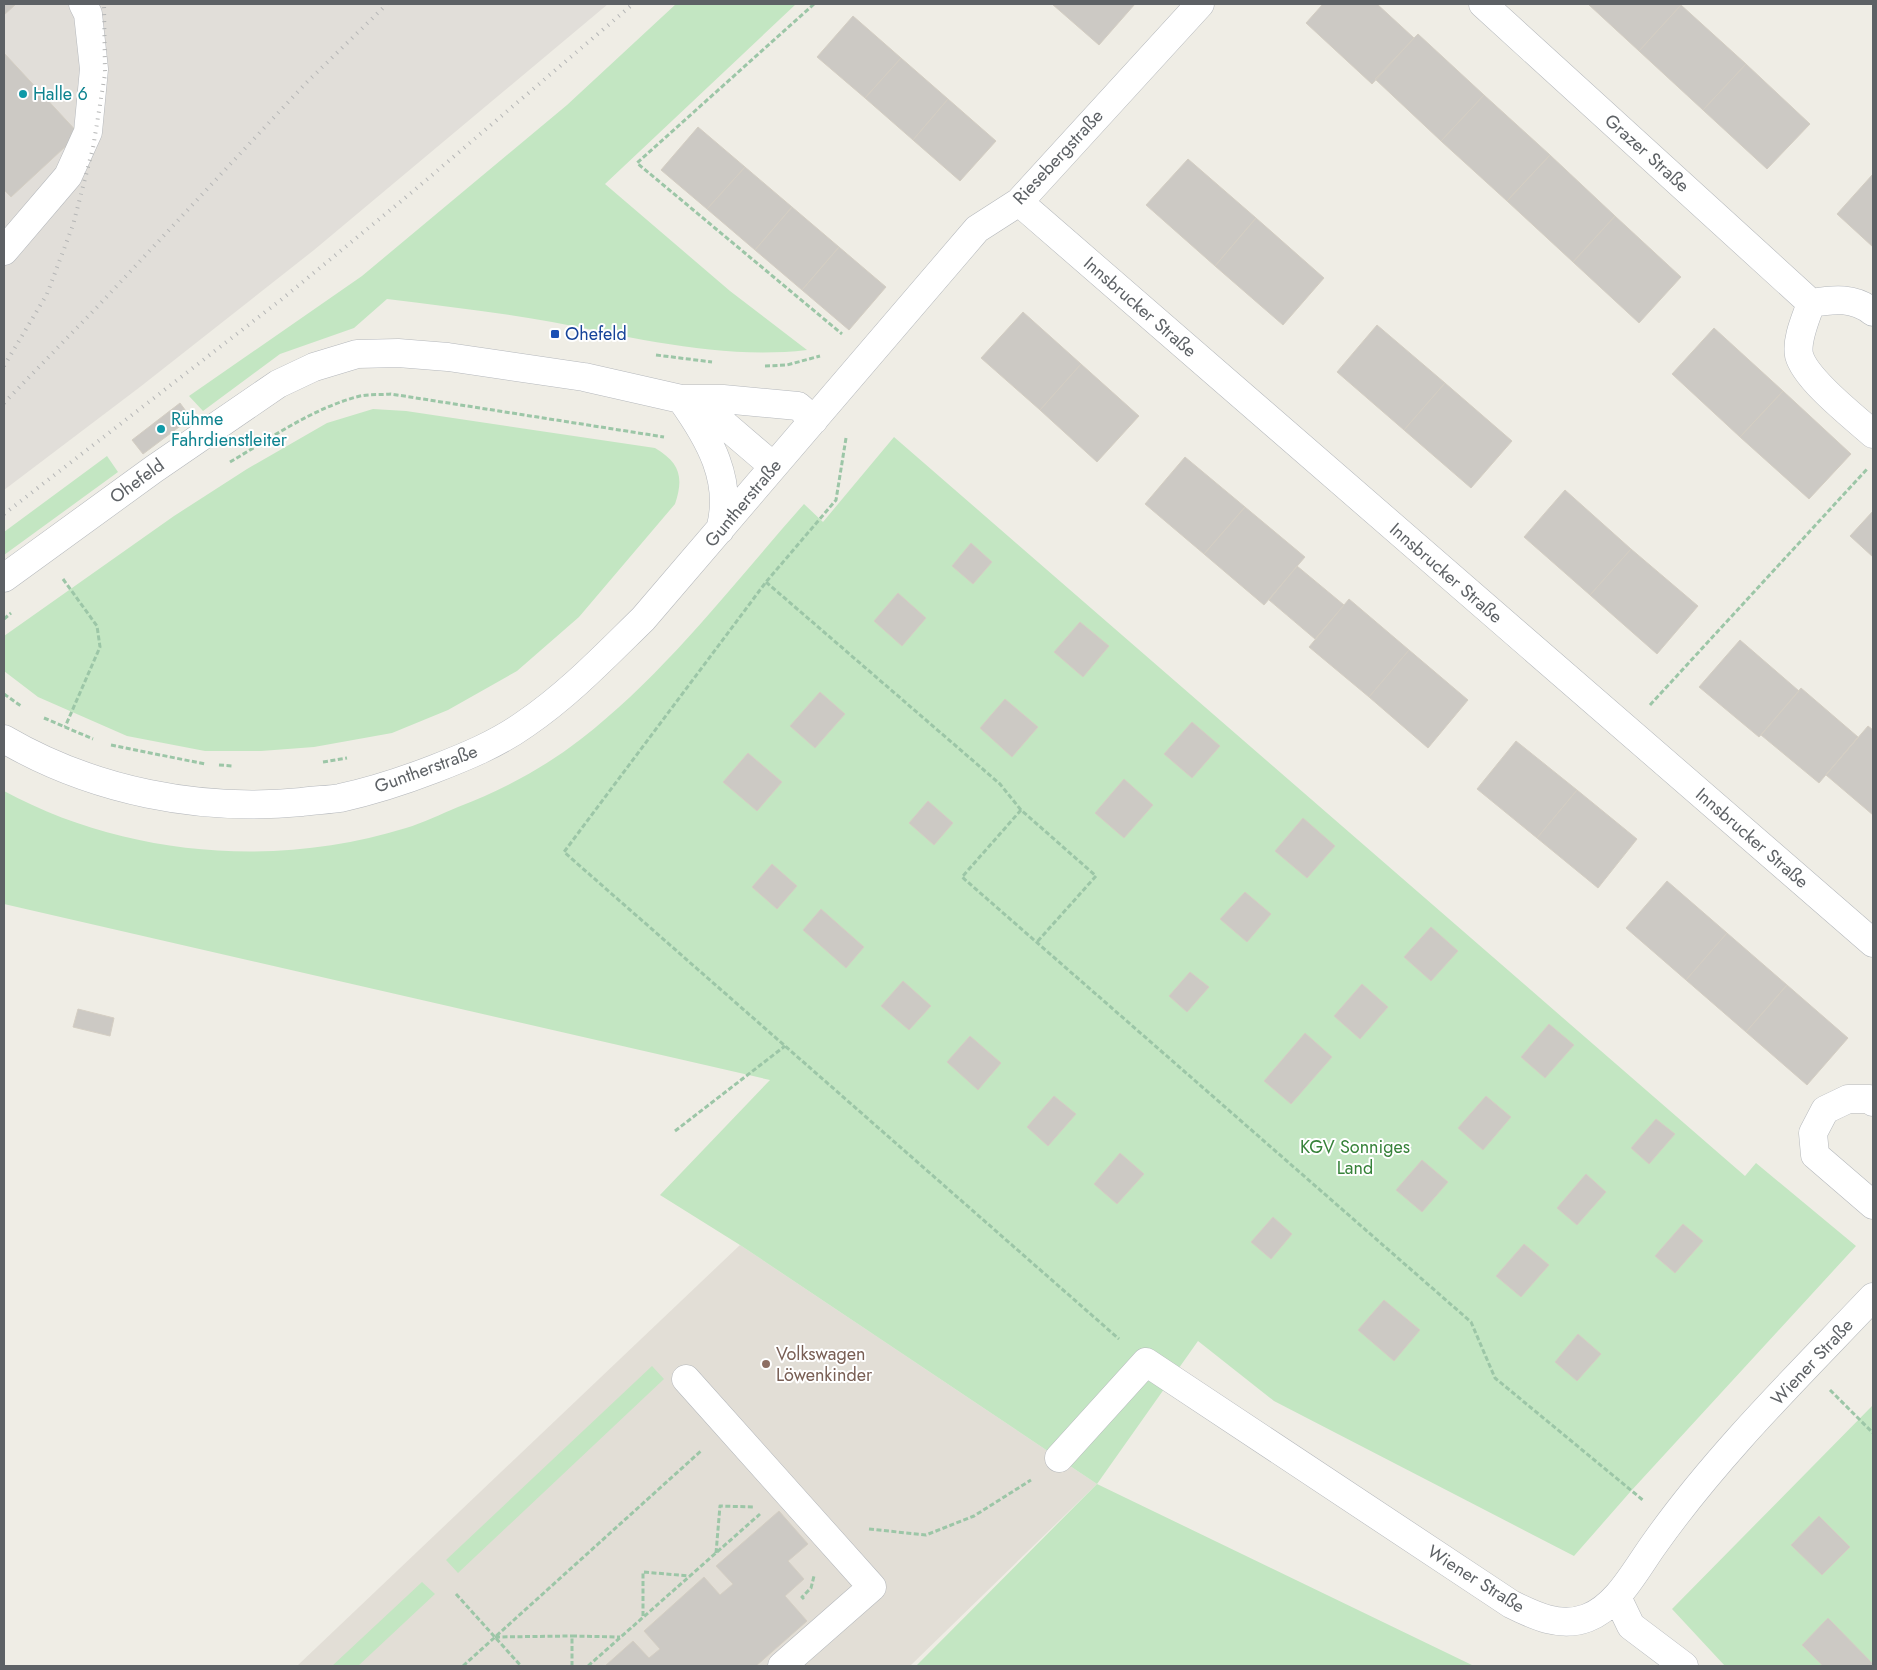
<svg xmlns="http://www.w3.org/2000/svg" width="1877" height="1670" viewBox="0 0 1877 1670" font-family="Jost,sans-serif">
  <style>
    .industrial { fill: #e1ded9 }
    .education { fill: #e2ded6 }
    .green { fill: #c3e6c2 }
    .building { fill: #ccc9c4; stroke: #d4cec3 }
    .lines { fill: none; stroke-linecap: round; stroke-linejoin: round }
    .minor-casing { stroke: #b5b8bc; stroke-width: 29 }
    .path { stroke: #9cc6a7; stroke-width: 3; stroke-dasharray: 5 2.5; stroke-linecap: butt }
    .minor { stroke: #fff; stroke-width: 28 }
    .rail { stroke: #b5b6b6; stroke-width: 4; stroke-dasharray: 1 6; stroke-linecap: butt }
    .culture-dot { fill: #0f9aa8; stroke: #fff; stroke-width: 2 }
    .transit-dot { fill: #1a4fb4; stroke: #fff; stroke-width: 2 }
    .education-dot { fill: #8d6e63; stroke: #fff; stroke-width: 2 }
    .labels { text-anchor: middle; stroke-width: 4; stroke-linejoin: round; paint-order: stroke }
    .culture-label { font-size: 18px; fill: #0d838f; stroke: #fff; text-anchor: start }
    .street-label { font-size: 18px; fill: #5d6165; stroke: #fff }
    .transit-label { font-size: 18px; fill: #164399; stroke: #fff; text-anchor: start }
    .park-label { font-size: 18px; fill: #368239; stroke: #fff }
    .education-label { font-size: 18px; fill: #785e54; stroke: #fff; text-anchor: start }
  </style>
  <rect width="100%" height="100%" fill="#efede5"/>
  <path class="industrial" d="M4,4H608L314,250L140,387L4,490Z"/>
  <path class="education" d="M740,1245L1097,1484L910,1666H297Z"/>
  <path class="green" d="M676,4H796L605,184L730,291L807,350C722,360 636,338 552,322C498,312 442,306 387,299L354,328L280,354L203,411L189,396L362,276L567,105Z
    M373,409L406,411L655,448C680,463 684,477 675,504L579,617L517,671L448,710L392,733L314,747L261,751H205L127,736L38,697L4,671V636L174,516L247,469L327,423Z
    M894,437L1745,1176L1756,1163L1856,1246L1631,1491L1574,1556L1274,1401L1198,1341L1097,1484L1474,1666H916L1097,1484L740,1245L660,1195L770,1080L4,904V791C124,856 275,869 406,828C423,823 441,814 458,807C502,790 544,768 581,739C666,673 733,584 804,504L823,522Z
    M107,456L118,472L4,555V532Z
    M652,1366L664,1379L458,1573L446,1560Z
    M1873,1405V1666H1725L1672,1609Z
    M422,1582L435,1594L358,1666H332Z"/>
  <path class="building" d="M4,4H16L4,15Z
    M1052,4H1135L1099,45Z
    M1323,4H1377L1414,38L1372,84L1306,23Z
    M1588,4H1680L1681,5L1639,51Z
    M1681,5L1746,64L1703,110L1639,51Z
    M853,16L901,58L865,98L817,57Z
    M1418,34L1484,95L1441,141L1375,79Z
    M4,53L79,134L11,197L4,190Z
    M901,58L948,99L913,140L865,98Z
    M1746,64L1810,124L1767,169L1703,110Z
    M1484,95L1550,155L1507,201L1441,141Z
    M948,99L996,141L960,181L913,140Z
    M698,127L745,167L707,209L661,170Z
    M1550,155L1615,216L1573,262L1507,201Z
    M1188,159L1256,218L1215,266L1146,205Z
    M745,167L792,207L755,250L707,209Z
    M1873,174V247L1837,214Z
    M792,207L839,247L802,290L755,250Z
    M1615,216L1681,277L1639,323L1573,262Z
    M1256,218L1324,278L1283,325L1215,266Z
    M839,247L886,287L849,330L802,290Z
    M1023,312L1081,364L1040,410L981,358Z
    M1377,325L1445,383L1404,430L1337,372Z
    M1714,328L1783,391L1740,437L1672,374Z
    M1081,364L1139,416L1097,462L1040,410Z
    M1445,383L1512,441L1471,488L1404,430Z
    M1783,391L1851,454L1809,499L1740,437Z
    M180,403L191,418L143,454L132,440Z
    M1185,457L1245,507L1204,554L1145,504Z
    M1565,490L1631,549L1590,595L1524,537Z
    M1245,507L1305,557L1264,605L1204,554Z
    M1873,511V557L1850,536Z
    M971,543L992,562L973,584L952,566Z
    M1631,549L1698,606L1657,654L1590,595Z
    M1297,566L1344,605L1315,639L1269,600Z
    M898,593L926,618L902,646L874,621Z
    M1349,599L1409,650L1369,697L1309,647Z
    M1080,622L1109,646L1083,677L1054,652Z
    M1740,640L1799,691L1759,737L1699,687Z
    M1409,650L1468,700L1428,748L1369,697Z
    M1801,688L1858,737L1819,783L1761,735Z
    M820,692L845,714L815,748L790,726Z
    M1005,699L1038,727L1012,757L980,728Z
    M1192,722L1220,746L1192,778L1164,754Z
    M1868,726L1873,730V815L1826,775Z
    M1516,741L1577,790L1537,838L1477,789Z
    M748,753L782,782L757,811L723,782Z
    M1124,779L1153,805L1124,838L1095,813Z
    M1577,790L1637,839L1598,888L1537,838Z
    M928,801L953,823L934,845L909,823Z
    M1303,818L1335,846L1307,878L1275,851Z
    M772,864L797,886L777,909L752,887Z
    M1667,881L1727,933L1686,980L1626,928Z
    M1245,892L1271,914L1247,942L1220,919Z
    M821,909L864,947L846,968L803,930Z
    M1431,927L1458,951L1431,981L1404,957Z
    M1727,933L1787,985L1746,1032L1686,980Z
    M1190,972L1209,987L1187,1012L1169,996Z
    M903,981L931,1006L909,1030L881,1006Z
    M1362,984L1388,1007L1360,1039L1334,1016Z
    M1787,985L1848,1038L1807,1085L1746,1032Z
    M78,1009L114,1018L110,1036L73,1027Z
    M1549,1024L1574,1045L1545,1078L1521,1057Z
    M1305,1033L1332,1057L1291,1104L1264,1081Z
    M970,1036L1001,1063L978,1090L947,1062Z
    M1054,1096L1076,1114L1048,1146L1027,1127Z
    M1486,1096L1511,1117L1483,1150L1458,1128Z
    M1656,1119L1675,1134L1649,1164L1631,1148Z
    M1120,1153L1144,1174L1117,1204L1094,1184Z
    M1422,1160L1448,1182L1422,1212L1396,1190Z
    M1586,1174L1606,1192L1577,1225L1557,1208Z
    M1273,1217L1292,1234L1271,1259L1251,1242Z
    M1683,1224L1703,1241L1675,1273L1655,1256Z
    M1524,1244L1549,1265L1521,1297L1496,1276Z
    M1384,1300L1420,1330L1394,1361L1358,1330Z
    M1578,1334L1601,1354L1577,1381L1555,1362Z
    M779,1511L808,1544L788,1561L804,1579L785,1596L807,1621L756,1666H605L633,1641L649,1658L660,1649L644,1631L704,1577L720,1595L733,1584L716,1566Z
    M1819,1516L1850,1547L1822,1575L1791,1545Z
    M1828,1618L1873,1664V1666H1823L1802,1645Z"/>
  <g class="lines">
    <defs>
      <path id="minor" d="M1483,4L1811,303
        M1019,202L1873,943
        M4,251L68,176L88,132L94,69L88,14L83,4
        M1811,303C1806,318 1796,339 1799,355C1805,379 1854,417 1873,434
        M1811,303C1834,299 1854,297 1873,312
        M681,399C709,438 734,481 720,530
        M687,402L718,419L773,466
        M4,578L154,469L278,384L314,367L357,354L398,353L448,357L584,377L681,399H723L798,406L814,420
        M4,739C93,791 200,812 302,802C314,800 328,800 340,798C372,791 403,781 434,769C465,757 497,744 525,724C569,694 605,656 643,619L977,229L1019,202L1200,4
        M1873,1102L1870,1099H1848L1825,1110L1813,1133L1815,1155L1873,1205
        M686,1379L872,1587L782,1666
        M1059,1458L1146,1362L1511,1604C1535,1616 1560,1628 1587,1618C1618,1606 1636,1569 1655,1543C1718,1454 1798,1376 1873,1297
        M1617,1597L1631,1626L1684,1666"/>
    </defs>
    <use href="#minor" class="minor-casing"/>
    <path class="path" d="M814,4L637,163L842,334
      M656,355L712,362
      M765,366L787,365L820,356
      M846,438L836,500L766,582L564,852L1119,1339
      M230,462C271,438 313,408 360,396C370,394 381,395 391,394L664,437
      M63,579L97,626L100,647L65,727
      M766,582L1000,784L1021,810L1096,876L1037,942
      M4,619L11,613
      M4,694L21,706
      M1650,705L1868,468
      M44,718L93,739
      M111,745L205,764
      M323,762L347,758
      M219,765L233,766
      M1021,810L962,877L1471,1322L1495,1378L1644,1501
      M675,1131L785,1046
      M1830,1390L1873,1433
      M869,1529L926,1535L974,1516L1031,1480
      M716,1553L720,1506L754,1507
      M456,1594L521,1666
      M804,1599L802,1597L811,1588L814,1576
      M643,1616V1572L690,1576
      M495,1637L572,1636
      M463,1666L702,1450
      M572,1666V1636L620,1637
      M588,1666L760,1514"/>
    <use href="#minor" class="minor"/>
    <path class="rail" d="M4,366L47,294L73,225L93,148L105,74L104,4
      M4,403L100,304L306,83L387,4
      M4,514L282,299L411,193L633,4"/>
  </g>
  <g class="culture-dot">
    <circle cx="23" cy="94" r="5"/>
    <circle cx="161" cy="429" r="5"/>
  </g>
  <rect class="transit-dot" x="550" y="329" width="10" height="10" rx="2.5"/>
  <circle class="education-dot" cx="766" cy="1364" r="5"/>
  <g class="labels">
    <g class="culture-label">
      <text x="33" y="100">Halle 6</text>
      <text x="171" y="425">Rühme<tspan x="171" dy="21">Fahrdienstleiter</tspan></text>
    </g>
    <g class="street-label">
      <text transform="translate(1647 153) rotate(42)" y="6">Grazer Straße</text>
      <text transform="translate(1058 157) rotate(-47)" y="6">Riesebergstraße</text>
      <text transform="translate(1140 307) rotate(41)" y="6">Innsbrucker Straße</text>
      <text transform="translate(137 481) rotate(-36)" y="6">Ohefeld</text>
      <text transform="translate(743 503) rotate(-50)" y="6">Guntherstraße</text>
      <text transform="translate(1446 573) rotate(41)" y="6">Innsbrucker Straße</text>
      <text transform="translate(426 769) rotate(-20)" y="6">Guntherstraße</text>
      <text transform="translate(1752 838) rotate(41)" y="6">Innsbrucker Straße</text>
      <text transform="translate(1812 1362) rotate(-47)" y="6">Wiener Straße</text>
      <text transform="translate(1476 1579) rotate(32)" y="6">Wiener Straße</text>
    </g>
    <g class="transit-label">
      <text x="565" y="340">Ohefeld</text>
    </g>
    <g class="park-label">
      <text x="1355" y="1153">KGV Sonniges<tspan x="1355" dy="21">Land</tspan></text>
    </g>
    <g class="education-label">
      <text x="776" y="1360">Volkswagen<tspan x="776" dy="21">Löwenkinder</tspan></text>
    </g>
  </g>
  <rect width="1877" height="1670" fill="none" stroke="#5d6165" stroke-width="10"/>
</svg>
